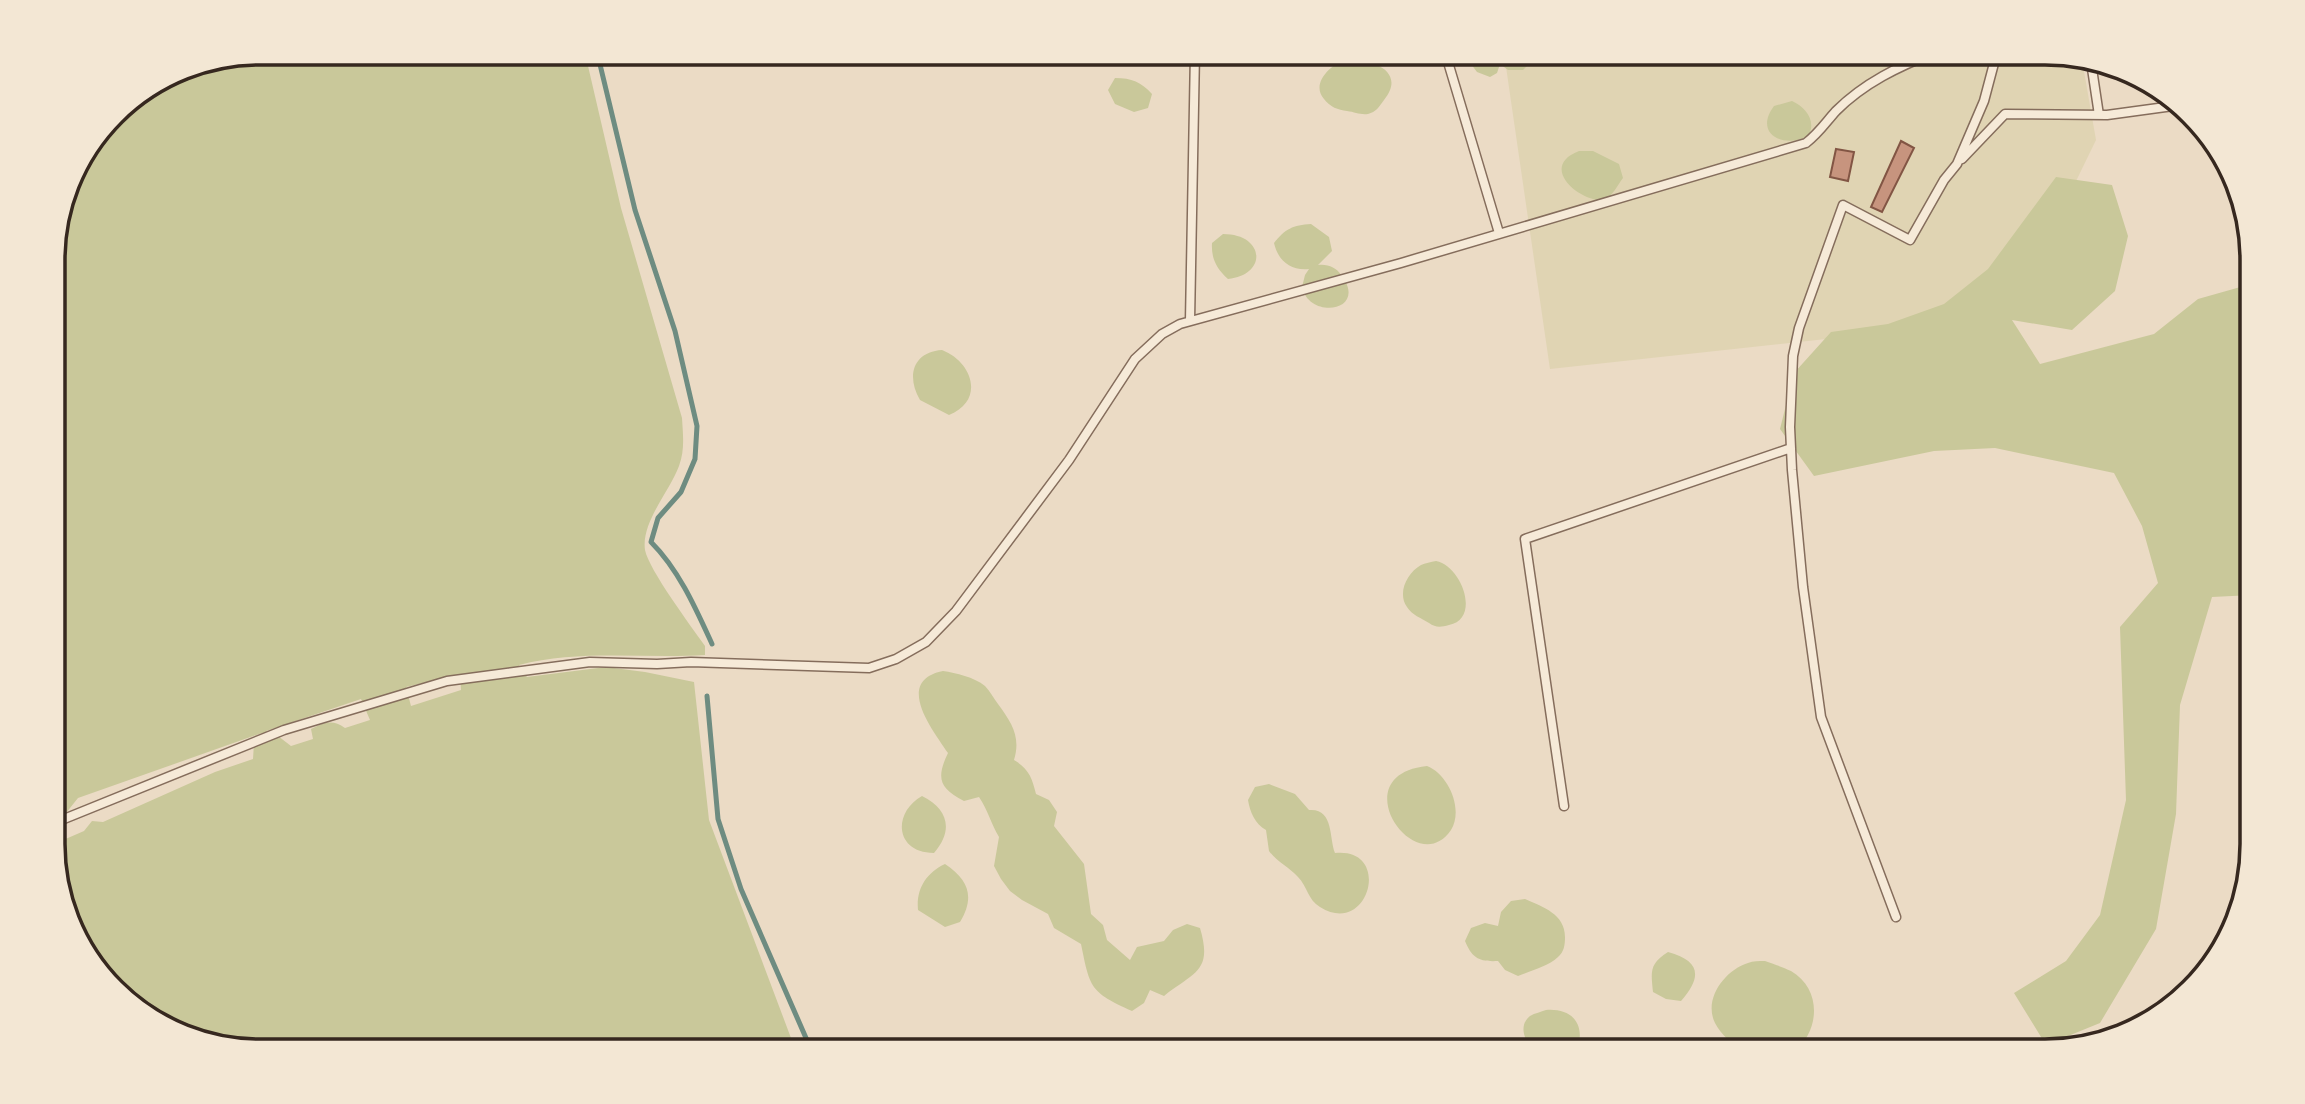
<svg xmlns="http://www.w3.org/2000/svg" width="2305" height="1104" viewBox="0 0 2305 1104" font-family="'Crimson Pro',serif">
  <style>
    .farmland { fill: #e0d4b3 }
    .green { fill: #c9c89a; fill-rule: evenodd }
    .lines { fill: none; stroke-linecap: round; stroke-linejoin: round }
    .stream { stroke: #6e8c81; stroke-width: 5 }
    .building { fill: #c7947e; stroke: #825544; stroke-width: 2 }
    .lane-casing { stroke: #856d5c; stroke-width: 11 }
    .lane { stroke: #f6ead8; stroke-width: 8 }
    .rim { fill: none; stroke: #36281f; stroke-width: 3.5 }
  </style>
  <rect width="100%" height="100%" fill="#ebdbc5"/>
  <path class="farmland" d="M1504,53H2045L2082,60L2096,140L2009,319L1550,369Z"/>
  <path class="green" d="M260,52L585,53L621,208L682,418C683,435 685,450 679,466C670,491 641,522 645,550C649,570 691,626 705,646V655C644,659 579,649 519,665L527,677L606,667L645,672L694,682L709,820L791,1038L799,1051H260L180,1036L95,970L54,872V844L84,831L92,821L103,822L215,772L253,759L254,743L262,733L78,798L66,813L54,818L53,246L74,168L123,104L181,68ZM460,674L461,690L411,706L406,687ZM361,699L370,720L345,728C333,719 324,722 311,729L313,739L291,746L278,736L266,731Z
    M1531,52L1528,65L1523,70H1508L1500,64L1497,73L1490,77L1477,72L1468,60L1457,53Z
    M1346,59C1372,59 1407,71 1384,100C1379,107 1376,112 1368,114C1360,115 1355,112 1347,111C1338,110 1330,107 1324,99C1310,83 1332,64 1346,59Z
    M1115,78C1132,78 1141,82 1152,94L1148,108L1134,112L1115,104L1108,90Z
    M1792,101C1806,107 1817,122 1808,136C1784,149 1753,134 1774,106Z
    M1579,151H1593L1619,164L1623,178C1618,184 1613,196 1605,199C1586,206 1535,168 1579,151Z
    M2056,177L2112,185L2128,236L2115,291L2072,330L2012,320L2040,364L2154,334L2198,299L2251,284L2252,595L2212,597L2180,705L2176,814L2156,929L2100,1023L2046,1045L2014,993L2066,961L2100,915L2126,800L2120,627L2158,583L2142,526L2114,473L1995,448L1934,451L1814,476L1780,429L1794,373L1831,332L1888,324L1944,304L1988,269Z
    M1311,224L1329,237L1332,251L1318,265C1328,264 1336,267 1342,276C1368,312 1309,320 1302,287L1305,275L1309,269C1291,271 1278,261 1274,243C1285,229 1293,225 1311,224Z
    M1223,234C1265,234 1268,275 1228,279C1217,269 1211,259 1212,243Z
    M942,350C973,362 985,401 949,415L920,400C906,376 913,352 942,350Z
    M1436,561C1462,566 1481,619 1449,625C1441,627 1436,628 1429,623C1421,618 1412,615 1407,607C1397,593 1407,573 1421,565C1425,563 1431,562 1436,561Z
    M943,671C956,673 974,677 985,686C990,691 994,699 998,704C1012,723 1021,737 1014,760C1029,769 1032,778 1036,794L1049,800L1057,812L1054,826L1084,864L1091,914L1103,925L1107,940L1130,960L1137,947L1164,941L1173,930L1187,924L1200,928C1213,972 1194,972 1164,996L1150,990L1144,1003L1132,1011C1090,992 1090,988 1081,944L1054,928L1048,914L1022,900L1010,891L1001,879L994,866L999,837C991,824 988,810 979,797L964,801C939,788 936,778 948,753C932,729 894,681 943,671Z
    M1427,766C1448,774 1464,809 1451,830C1416,882 1341,775 1427,766Z
    M1269,784L1295,794L1309,810C1334,808 1329,838 1335,853C1393,847 1369,938 1320,907C1308,900 1307,886 1298,877C1289,867 1277,862 1269,851L1266,830C1255,824 1250,812 1248,800L1255,787Z
    M922,796C948,809 954,830 934,853C895,853 892,813 922,796Z
    M945,864C969,880 975,897 960,922L945,927L918,910C916,889 926,873 945,864Z
    M1525,899C1543,907 1565,914 1565,937C1565,945 1564,952 1558,957C1549,966 1530,971 1518,976L1505,970L1498,961C1479,962 1472,958 1465,941L1471,928L1485,923L1498,926L1501,912L1511,901Z
    M1668,952C1701,961 1702,977 1681,1001L1666,999L1653,992C1651,972 1649,964 1668,952Z
    M1765,961C1773,964 1783,967 1791,971C1822,989 1820,1030 1795,1051H1741C1732,1043 1721,1035 1715,1023C1703,999 1725,970 1748,963C1753,961 1759,961 1765,961Z
    M1546,1010C1573,1008 1586,1025 1577,1050L1579,1051C1567,1051 1551,1054 1540,1051C1525,1047 1517,1026 1530,1016C1535,1013 1541,1012 1546,1010Z"/>
  <g class="lines">
    <path class="stream" d="M597,52L635,210L675,331L697,426L695,459L681,492L658,518L651,542C679,570 696,609 712,644
      M707,696L718,819L741,889L806,1038L814,1051"/>
  </g>
  <path class="building" d="M1901,141L1914,148L1882,212L1871,207Z
    M1836,149L1854,152L1848,181L1830,177Z"/>
  <g class="lines">
    <defs>
      <path id="lane" d="M1445,52L1499,233
        M2091,62L2099,115
        M1962,159L2005,114L2107,115L2173,106
        M1190,321L1195,52
        M1564,806L1525,539L1791,448
        M54,823L284,730L447,681L590,662L657,664L691,662L869,668L896,659L926,642L956,611L1069,460L1135,359L1162,334L1180,324L1401,263L1806,143C1819,133 1826,122 1836,111C1864,83 1899,66 1936,52
        M1896,917L1821,717L1803,587L1792,470L1790,427L1793,356L1799,328L1843,205L1910,240L1944,180L1957,164L1984,101L1997,52"/>
    </defs>
    <use href="#lane" class="lane-casing"/>
    <use href="#lane" class="lane"/>
  </g>
  <path d="M0 0H2305V1104H0ZM260 65H2045A195 195 0 0 1 2240 260V844A195 195 0 0 1 2045 1039H260A195 195 0 0 1 65 844V260A195 195 0 0 1 260 65Z" fill="#f3e7d4" fill-rule="evenodd"/>
  <path class="rim" d="M260 65H2045A195 195 0 0 1 2240 260V844A195 195 0 0 1 2045 1039H260A195 195 0 0 1 65 844V260A195 195 0 0 1 260 65Z"/>
</svg>
